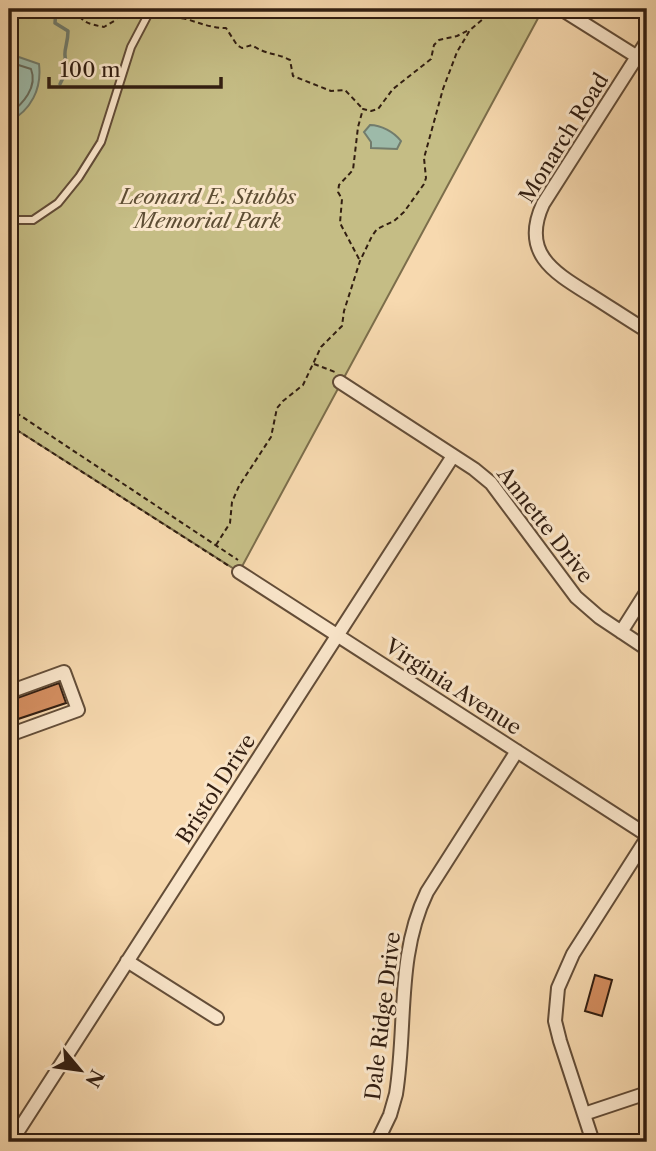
<svg xmlns="http://www.w3.org/2000/svg" width="656" height="1151" viewBox="0 0 656 1151" font-family="'Libre Caslon Text',serif">
  <style>
    .green { fill: #c5bd85; stroke: #7c6e4b; stroke-width: 2 }
    .water { fill: #9dbaa9; stroke: #727c6c; stroke-width: 2 }
    .lines { fill: none; stroke-linecap: round; stroke-linejoin: round }
    .shore { stroke: #686c5d; stroke-width: 2 }
    .stream { stroke: #727c6c; stroke-width: 3.5 }
    .building { fill: #d48e60; stroke: #321e11; stroke-width: 2 }
    .lane-casing { stroke: #634d38; stroke-width: 10 }
    .street-casing { stroke: #634d38; stroke-width: 16 }
    .path { stroke: #321e11; stroke-width: 2; stroke-dasharray: 5 3.5; stroke-linecap: butt }
    .lane { stroke: #fae6cb; stroke-width: 6 }
    .street { stroke: #fae6cb; stroke-width: 12 }
    .labels { text-anchor: middle; stroke-width: 6; stroke-linejoin: round; paint-order: stroke }
    .street-label { font-size: 21px; fill: #321e11; stroke: #fae6cb }
    .park-label { font-size: 21px; font-style: italic; fill: #5e4e34; stroke: #fae6cb }
  </style>
  <rect width="100%" height="100%" fill="#f7d9af"/>
  <filter id="stains"><feTurbulence type="fractalNoise" baseFrequency=".00286" numOctaves="4"/><feColorMatrix values="0 0 0 0 .2 0 0 0 0 .09 0 0 0 0 .02 0 0 0 .5 -.17"/></filter>
  <radialGradient id="worn" r=".72"><stop offset=".6" stop-color="#630" stop-opacity="0"/><stop offset="1" stop-color="#630" stop-opacity=".3"/></radialGradient>
  <path class="green" d="M9,9H543L239,572L9,425Z"/>
  <path class="water" d="M13,55L39,64C42,89 31,110 9,122V57Z
    M370,125C381,125 394,132 401,141L397,149L371,148V142L364,132Z"/>
  <g class="lines">
    <path class="shore" d="M9,62L31,69C38,87 23,104 9,114"/>
    <path class="stream" d="M56,9L55,23L68,31C68,48 61,49 68,68L60,84"/>
  </g>
  <path class="building" d="M59,683L66,703L9,722V701Z
    M595,975L612,980L602,1016L585,1011Z"/>
  <g class="lines">
    <defs>
      <path id="lane" d="M9,216L16,220H33L58,203L79,177L101,142L131,47L151,9"/>
      <path id="street" d="M561,9L647,63
        M647,41L543,204C520,254 555,273 592,296C611,308 629,320 647,331
        M340,382L474,469L491,483L576,597L599,617L647,649
        M239,572L647,835
        M621,632L647,591
        M9,692L64,672L78,710L9,735
        M127,961L217,1018
        M584,1114L647,1093
        M11,1142L453,456
        M377,1142L390,1115L396,1094C407,1025 396,956 427,892L517,751
        M593,1142L560,1041L555,1021L558,988L573,954L647,838"/>
    </defs>
    <use href="#lane" class="lane-casing"/>
    <use href="#street" class="street-casing"/>
    <path class="path" d="M75,9C82,23 89,24 104,27L114,21L126,9
      M156,17C166,19 176,17 186,19C200,23 211,28 226,28L237,45L242,48L252,45C266,55 277,53 290,60L293,76L331,91L345,90L362,108
      M9,37L14,9
      M359,259L340,223L342,199L338,192L339,185L353,170L358,127L363,109L371,111L378,109L393,89L431,59L434,45L439,40L457,36L469,30
      M314,364L335,372
      M9,408L238,560
      M9,425L229,566
      M216,545L230,523L232,502L239,486L271,437L277,408L283,401L303,385L321,347L342,326L344,311L360,261L372,236L377,229L394,221L404,212L424,184L426,178L424,158L443,89L457,52L470,30L495,9"/>
    <use href="#lane" class="lane"/>
    <use href="#street" class="street"/>
  </g>
  <g class="labels">
    <g class="street-label">
      <text transform="translate(564 138) rotate(-58)" y="7">Monarch Road</text>
      <text transform="translate(545 525) rotate(52)" y="7">Annette Drive</text>
      <text transform="translate(453 687) rotate(33)" y="7">Virginia Avenue</text>
      <text transform="translate(216 789) rotate(-57)" y="7">Bristol Drive</text>
      <text transform="translate(383 1016) rotate(-83)" y="7">Dale Ridge Drive</text>
    </g>
    <g class="park-label">
      <text x="208" y="204">Leonard E. Stubbs<tspan x="208" dy="24">Memorial Park</tspan></text>
    </g>
  </g>
  <rect width="656" height="1151" fill="none" stroke="#f7d9af" stroke-width="35"/>
  <rect x="10" y="10" width="635" height="1130" fill="none" stroke="#321e11" stroke-width="3.5"/>
  <rect x="18" y="18" width="621" height="1116" fill="none" stroke="#321e11" stroke-width="2"/>
  <g transform="translate(80 1070) rotate(119)" stroke="#fae6cb" stroke-width="5" paint-order="stroke">
  <path d="M0-5L12 26L0 18L-12 26Z" fill="#321e11"/>
  <text y="-10" font-size="19" font-weight="bold" text-anchor="middle" fill="#321e11">N</text>
  </g>
  <path d="M49 77v10h172v-10" fill="none" stroke="#321e11" stroke-width="3.5"/>
  <text x="60" y="77" font-size="21" fill="#321e11" stroke="#fae6cb" stroke-width="5" paint-order="stroke">100 m</text>
  <rect width="100%" height="100%" filter="url(#stains)"/>
  <rect width="100%" height="100%" fill="url(#worn)"/>
</svg>
